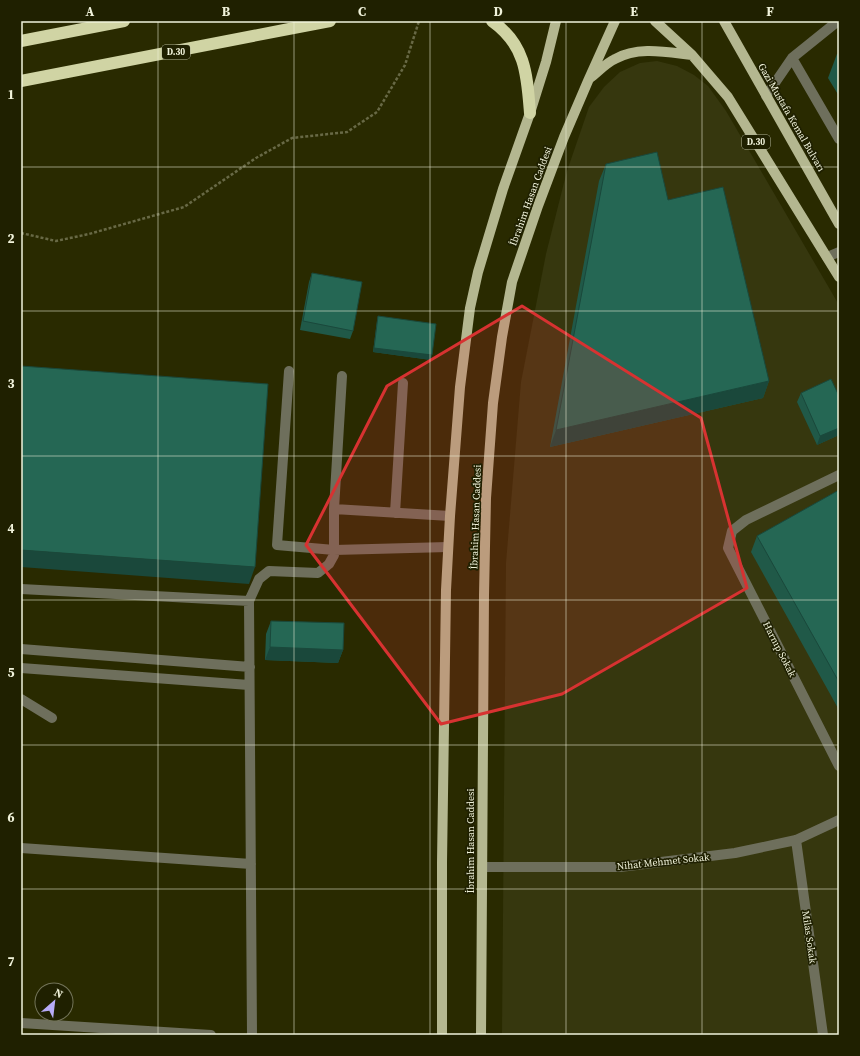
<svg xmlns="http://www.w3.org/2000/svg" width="860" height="1056" viewBox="0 0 860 1056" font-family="'Source Serif 4',serif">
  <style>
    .built { fill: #36370e }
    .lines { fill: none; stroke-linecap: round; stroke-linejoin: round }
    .path { stroke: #686945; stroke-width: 2.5; stroke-dasharray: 3 2; stroke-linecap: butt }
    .minor { stroke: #6e6f5c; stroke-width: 10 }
    .major { stroke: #b4b790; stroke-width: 10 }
    .highway { stroke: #d0d4a4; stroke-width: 12 }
    .wall { fill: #205948 }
    .shaded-wall { fill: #1a483b }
    .building { fill: #256754; stroke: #1a483b }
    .marked { fill: #d73231; fill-opacity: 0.2; stroke: #d73231; stroke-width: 3; stroke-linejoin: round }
    .grid { fill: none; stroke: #f1f3db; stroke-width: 1; stroke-opacity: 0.55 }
    .labels { text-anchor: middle; stroke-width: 3.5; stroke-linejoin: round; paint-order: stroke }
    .shield { fill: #1f2000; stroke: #b2b499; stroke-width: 1 }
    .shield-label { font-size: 9px; font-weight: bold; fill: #f1f3db }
    .street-label { font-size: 10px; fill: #f1f3db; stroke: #1f2000 }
    .neatline { fill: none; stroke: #f1f3db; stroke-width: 1.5 }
    .grid-label { font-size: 13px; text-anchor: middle; font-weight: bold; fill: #f1f3db }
  </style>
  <rect width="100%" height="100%" fill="#292a00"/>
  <path class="built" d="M657,61L677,66L694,75L708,86L726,111L839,305V1035H502L506,563L521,382L546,254L567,171L589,107L604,87L620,72L640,63Z"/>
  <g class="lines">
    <path class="path" d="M21,233L56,241L89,234L184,207L256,158L292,138L347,132L377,112L405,65L419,21"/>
    <path class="minor" d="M792,58L839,139
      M766,96L792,58L838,21
      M827,257L839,252
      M289,371L277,545L334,550L448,547
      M839,475L746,520L732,531L728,548L839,766
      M334,509L450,516
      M395,513L403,383
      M21,589L249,601
      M21,649L250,667
      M21,668L249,685
      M21,699L52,718
      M796,840L823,1035
      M21,848L251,864
      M482,867H620L735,853L796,840L839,820
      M21,1023L211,1035
      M252,1035L249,601L259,579L269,571L318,573L329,564L334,555V509L342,376"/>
    <path class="major" d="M655,21L692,55L728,97L839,277
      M724,21L839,224
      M590,78C598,72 606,63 615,59C638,46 666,52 692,55
      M442,1035V862L446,590L450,516L460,387L470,308L478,272L503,189L530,113L546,62L556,21
      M481,1035L484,595L486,498L493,403L502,337L512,282L538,206L564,137L588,81L615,21"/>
    <path class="highway" d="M492,21C526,45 527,75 530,113
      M21,41L124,21
      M21,81L330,21"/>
  </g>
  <path class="wall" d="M839,53V96L828,78L837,54Z
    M606,164L668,200L769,381L763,398L550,447L599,181Z
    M312,273L353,331L350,339L300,330L309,282Z
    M378,316L431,360L373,352L377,321Z
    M801,393L839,396V435L817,445L797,402Z
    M839,490V710L751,552L757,536Z
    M271,621L343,650L338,663L265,660L266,634Z"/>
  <path class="shaded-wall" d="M374,348L432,355L431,360L373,352Z
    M769,381L763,398L550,447L556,430Z
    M839,428V435L817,445L820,436Z
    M21,550L255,567L249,584L21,567Z
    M270,647L343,650L338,663L265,660Z"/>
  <path class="building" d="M657,152L668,200L723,187L769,381L556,430L606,164Z
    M312,273L362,282L353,331L303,321Z
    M378,316L436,324L432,355L374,348Z
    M21,366L268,384L255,567L21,550Z
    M831,379L839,396V428L820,436L801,393Z
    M839,490V682L757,536Z
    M271,621L344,623L343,650L270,647Z"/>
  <path class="marked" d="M522,306L701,418L747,588L562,694L441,724L306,545L387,386Z"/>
  <path class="grid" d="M158,21V1035M294,21V1035M430,21V1035M566,21V1035M702,21V1035M21,167H839M21,311H839M21,456H839M21,600H839M21,745H839M21,889H839"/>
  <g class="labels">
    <g class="shield">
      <rect x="162" y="45" width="28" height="14" rx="3"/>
      <rect x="742" y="135" width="28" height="14" rx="3"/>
    </g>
    <g class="shield-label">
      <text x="176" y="55">D.30</text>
      <text x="756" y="145">D.30</text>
    </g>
    <g class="street-label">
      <text transform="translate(792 117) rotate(60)" y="4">Gazi Mustafa Kemal Bulvarı</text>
      <text transform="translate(530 196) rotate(-70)" y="4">İbrahim Hasan Caddesi</text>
      <text transform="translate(475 517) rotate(-88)" y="4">İbrahim Hasan Caddesi</text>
      <text transform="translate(780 649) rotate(63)" y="4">Harnıp Sokak</text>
      <text transform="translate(470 841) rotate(-90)" y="4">İbrahim Hasan Caddesi</text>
      <text transform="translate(663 861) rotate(-6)" y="4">Nihat Mehmet Sokak</text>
      <text transform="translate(810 937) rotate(82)" y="4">Milas Sokak</text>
    </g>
  </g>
  <rect width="860" height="1056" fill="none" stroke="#1f2000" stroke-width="44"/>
  <g transform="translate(54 1002) rotate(28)"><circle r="19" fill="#1f2000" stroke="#737458"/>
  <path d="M0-3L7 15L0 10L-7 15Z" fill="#b7abf7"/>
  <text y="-6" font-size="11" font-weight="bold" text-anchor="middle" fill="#f1f3db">N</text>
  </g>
  <rect x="22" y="22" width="816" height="1012" class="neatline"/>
  <g class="grid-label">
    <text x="90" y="16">A</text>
    <text x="226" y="16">B</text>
    <text x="362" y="16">C</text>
    <text x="498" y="16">D</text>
    <text x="634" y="16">E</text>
    <text x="770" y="16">F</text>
    <text x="11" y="99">1</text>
    <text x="11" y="243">2</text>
    <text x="11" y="388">3</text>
    <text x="11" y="533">4</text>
    <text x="11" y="677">5</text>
    <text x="11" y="822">6</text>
    <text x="11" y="966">7</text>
  </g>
</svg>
